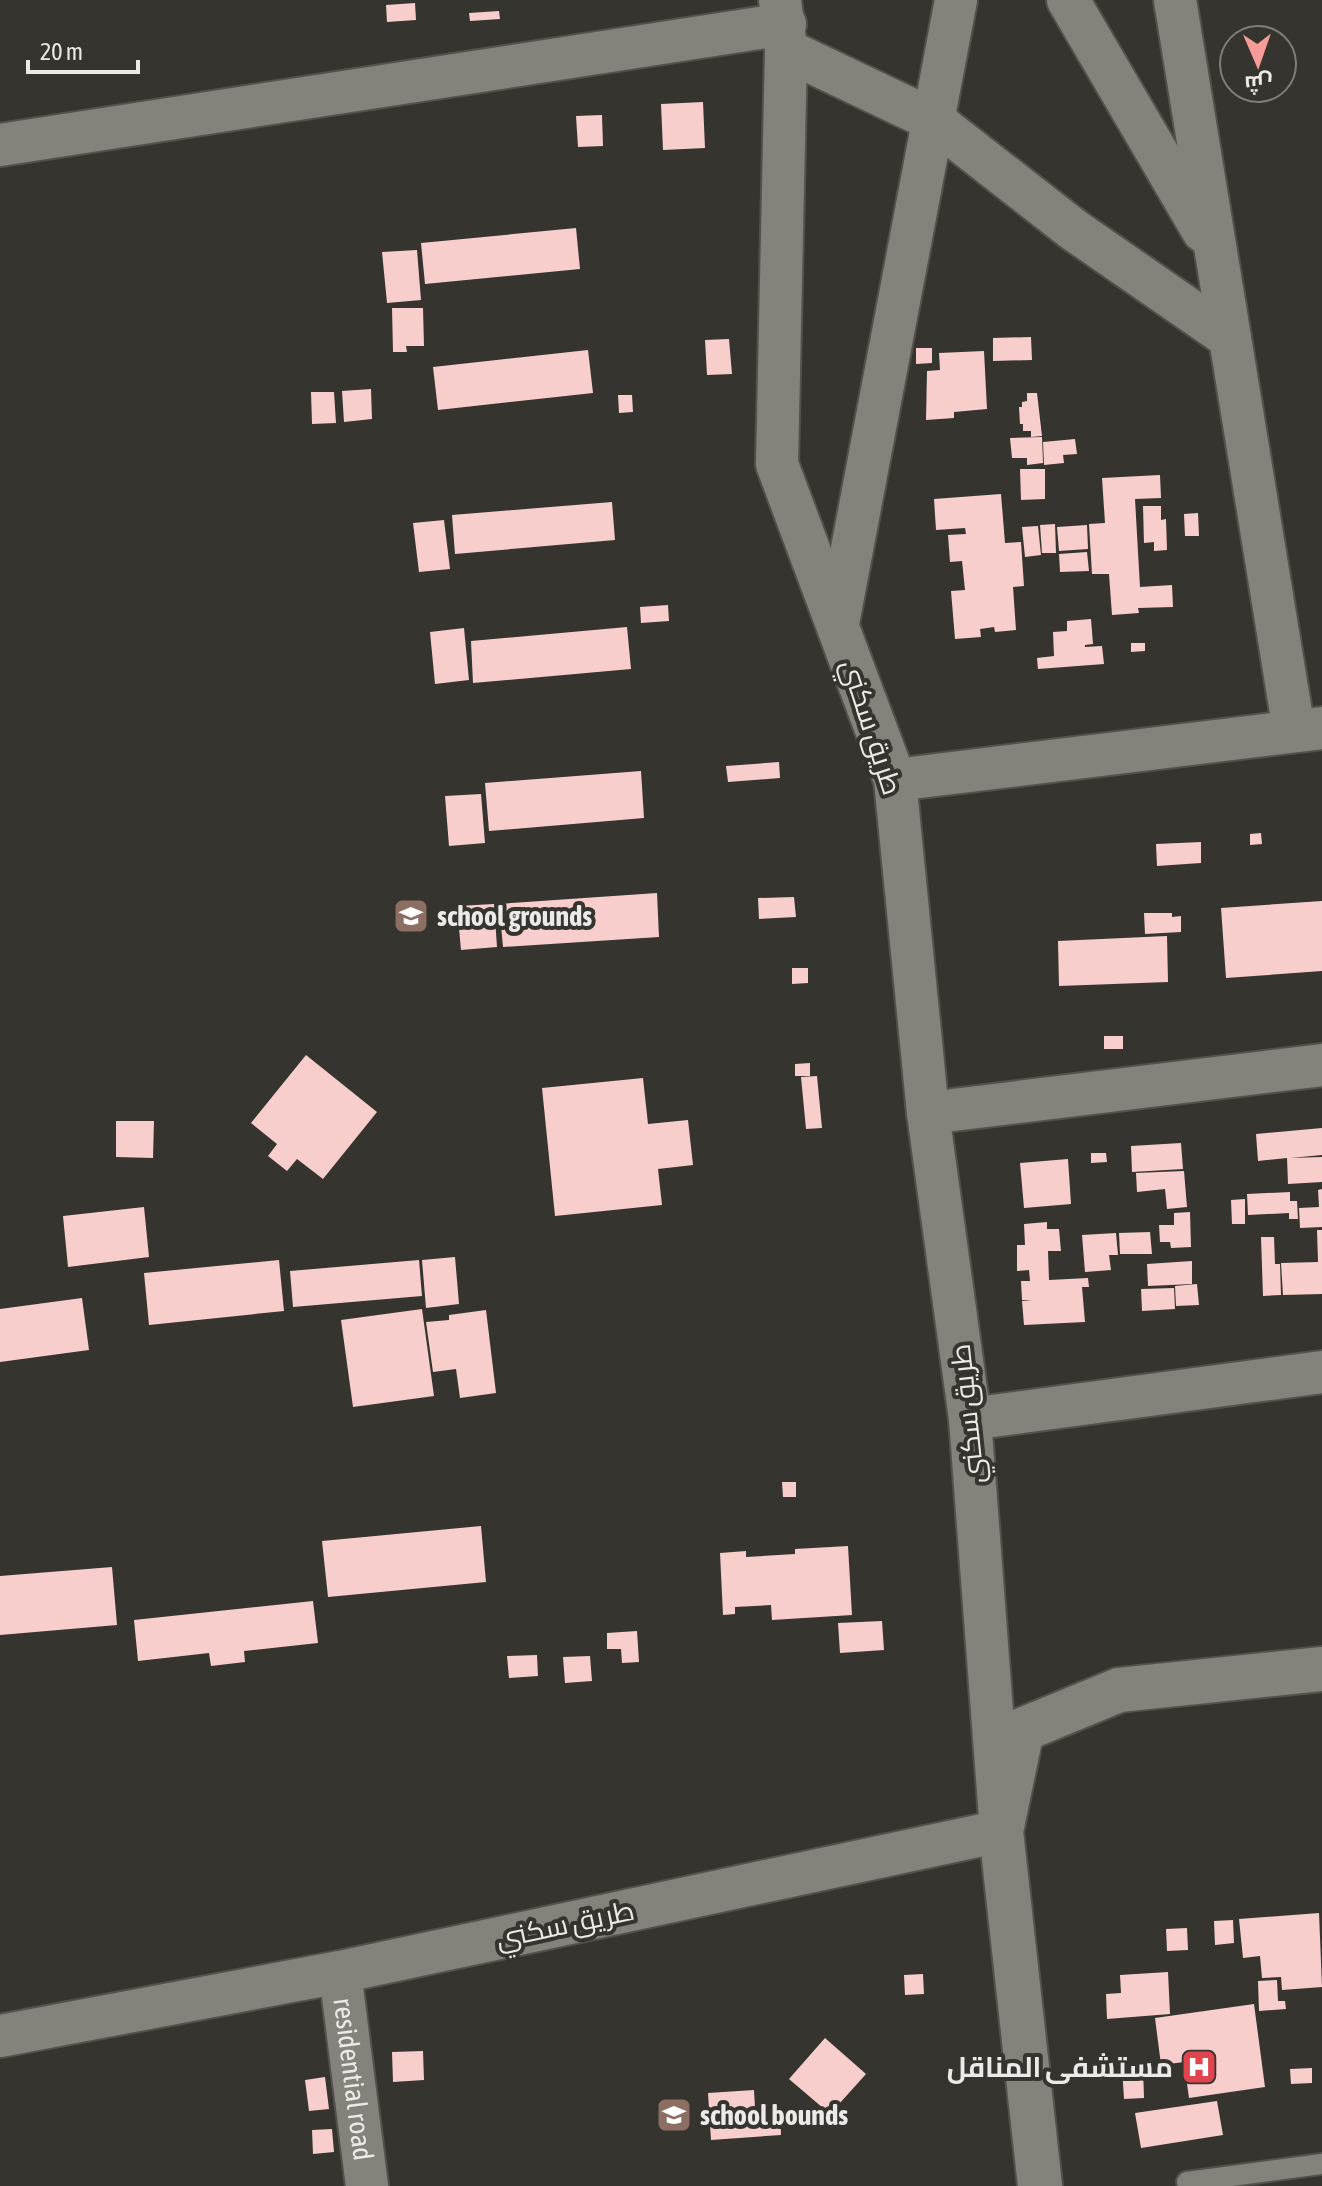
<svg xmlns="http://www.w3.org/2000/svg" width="1322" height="2186" viewBox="0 0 1322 2186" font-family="'Asap Condensed',Cairo,sans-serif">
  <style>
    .building { fill: #f7cecb }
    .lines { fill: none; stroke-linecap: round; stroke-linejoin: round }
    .service-casing { stroke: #54514d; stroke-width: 24 }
    .minor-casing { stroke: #54514d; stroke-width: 46 }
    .tertiary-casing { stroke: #54514d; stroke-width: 48 }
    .service { stroke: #85827c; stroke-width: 20 }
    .minor { stroke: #85827c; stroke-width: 42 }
    .tertiary { stroke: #85827c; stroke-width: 44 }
    .labels { text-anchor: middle; stroke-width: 8; stroke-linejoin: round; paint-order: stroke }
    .street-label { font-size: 28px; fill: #eceae7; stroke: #36342f }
    .poi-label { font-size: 28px; font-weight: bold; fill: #eceae7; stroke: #36342f; text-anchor: start }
  </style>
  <rect width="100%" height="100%" fill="#36342f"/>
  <path class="building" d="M415,3L416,20L387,22L386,5Z
    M499,11L500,19L470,21L469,13Z
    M703,102L705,148L663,150L661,104Z
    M602,115L603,146L578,147L576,116Z
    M576,228L580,269L425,284L421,243Z
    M417,250L421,300L387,303L382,252Z
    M392,308H423L424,346H406L407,352H393Z
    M1031,337L1032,360L993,361V338Z
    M729,339L732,374L707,375L705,340Z
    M916,348H932V363L916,364Z
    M588,350L593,393L438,410L433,367Z
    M984,351L987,409L954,412V418L926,420L927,371L940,370L939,353Z
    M371,389L372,419L344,422L342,391Z
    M311,392H334L336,423L312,424Z
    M1027,393H1037L1042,436L1031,437V431H1023V424H1020L1019,407H1022V402L1027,401Z
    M618,395H632L633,412L619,413Z
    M1042,437L1043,463L1027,465V458H1012L1010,438Z
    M1075,439L1077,454L1063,455L1064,463L1044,465L1043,442Z
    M1020,469H1045V499L1021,500Z
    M1160,475L1161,498L1135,499L1140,587L1172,585L1173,607L1138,608L1139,613L1112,615L1109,574H1092L1089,524L1105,523L1102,478Z
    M1001,494L1005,543L1021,542L1024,586L1013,587L1016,630L995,632L994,627L980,629L981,637L955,639L951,591L965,590L962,561L950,562L948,535L966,534L965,528L936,530L934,499Z
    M612,502L615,540L455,554L452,515Z
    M1143,506H1161V520L1166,519L1167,550L1154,551V542L1144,543Z
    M1198,513L1199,536H1185L1184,514Z
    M444,520L450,569L419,572L413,523Z
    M1055,524L1056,553H1042L1040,525Z
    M1087,525L1088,549L1059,551L1057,527Z
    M1038,526L1041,555L1025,557L1022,527Z
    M1087,552L1089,571L1060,572L1059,554Z
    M668,605L669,621L641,623L640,607Z
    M1091,619L1093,644L1085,645V647L1102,646L1104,664L1038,669L1037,658L1054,656L1053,632L1067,631V621Z
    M627,627L631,669L473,683L471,641Z
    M464,628L469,680L435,684L430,632Z
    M1131,643H1145V651L1131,652Z
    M779,762L780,778L728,782L726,766Z
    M641,771L644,818L489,831L485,783Z
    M481,794L485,843L449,846L445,796Z
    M1261,833L1262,844L1250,845V834Z
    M1201,842V863L1157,866L1156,844Z
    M657,893L659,937L503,947L499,904Z
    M794,897L796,917L759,919L758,898Z
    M1322,901V971L1226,978L1221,908Z
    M494,904L497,947L461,950L457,906Z
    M1144,913H1172V917L1181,916V932L1145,934Z
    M1167,936L1168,982L1059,986L1058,941Z
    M792,968H808V983L792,984Z
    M1104,1036H1123V1049H1104Z
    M306,1055L377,1112L323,1179L297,1159L287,1171L268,1156L277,1144L251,1123Z
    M810,1063V1076H795V1064Z
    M817,1076L822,1128L806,1129L801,1077Z
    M643,1078L648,1124L688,1120L693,1165L658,1169L662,1205L555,1216L542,1088Z
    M116,1121H154L153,1158L116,1157Z
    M1322,1128V1155L1290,1158L1322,1157V1182L1288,1184L1287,1158L1258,1161L1256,1134Z
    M1181,1143L1183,1169L1132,1172L1131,1146Z
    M1091,1153H1106L1107,1162L1091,1163Z
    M1068,1159L1071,1204L1024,1208L1020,1163Z
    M1184,1171L1187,1207L1167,1209L1165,1189L1137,1192L1136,1173Z
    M1322,1189V1227L1300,1228L1299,1208L1319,1207L1318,1190Z
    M1290,1192V1201H1297L1298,1219H1289V1213L1248,1215L1247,1194Z
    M1245,1199V1224H1232L1231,1200Z
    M144,1207L149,1257L68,1267L63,1216Z
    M1190,1212L1191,1247L1171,1248L1170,1242H1160L1159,1225H1174V1213Z
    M1047,1222V1229H1059L1061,1251H1048L1049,1280L1088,1278L1089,1287H1082L1085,1322L1024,1325L1022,1301L1032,1300H1022L1021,1281H1030L1029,1270L1017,1271V1245H1025L1024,1224Z
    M1317,1230H1322V1294L1283,1295L1281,1263L1318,1262Z
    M1150,1232L1152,1254H1120L1119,1233Z
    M1116,1233L1118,1255H1109L1111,1270L1085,1272L1082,1235Z
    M1261,1237H1274L1275,1264H1280L1281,1295L1263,1296Z
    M455,1257L459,1304L426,1308L422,1260Z
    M279,1260L284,1311L149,1325L144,1273Z
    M419,1260L422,1296L293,1307L290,1271Z
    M1192,1261V1284L1148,1286L1147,1264Z
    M1197,1284L1199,1305L1176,1306L1175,1286Z
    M1174,1288L1175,1309L1142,1311L1141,1289Z
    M82,1298L89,1350L0,1362V1309Z
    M422,1309L434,1396L353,1407L341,1320Z
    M486,1310L496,1393L460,1398L456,1369L433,1372L426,1322L449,1320V1315Z
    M782,1482H796V1497H783Z
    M481,1526L486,1582L328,1597L322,1541Z
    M848,1546L852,1615L772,1620L771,1605L735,1607V1614L723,1615L720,1553L746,1551V1557L795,1554V1549Z
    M112,1567L117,1625L0,1635V1576Z
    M313,1601L318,1643L244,1651L245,1662L211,1666L209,1653L138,1661L134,1620Z
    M882,1621L884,1650L840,1653L838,1623Z
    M637,1631L639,1662L622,1663L621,1649H607V1633Z
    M537,1655L538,1676L509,1678L507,1656Z
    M590,1656L592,1681L565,1683L563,1657Z
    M1319,1913L1322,1987L1282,1990L1281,1977L1262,1978L1260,1956L1243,1958L1239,1919Z
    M1233,1920L1234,1943L1215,1945L1214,1921Z
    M1187,1928L1188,1950L1167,1951L1166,1929Z
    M1168,1972L1170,2014L1107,2019L1106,1994L1121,1993L1120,1975Z
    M923,1974L924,1994L905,1995L904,1975Z
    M1277,1980L1278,2001H1285L1286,2009L1259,2011L1258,1981Z
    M1254,2004L1265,2087L1189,2098L1184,2062L1161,2065L1155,2018Z
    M825,2038L866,2074L830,2114L789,2079Z
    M423,2051L424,2080L393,2082L392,2052Z
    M1143,2066L1144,2098L1124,2099L1122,2067Z
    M1312,2068V2083L1291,2084L1290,2069Z
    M325,2077L329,2109L309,2111L305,2080Z
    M754,2090L755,2108L780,2106L781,2135L711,2140L708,2093Z
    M1217,2101L1223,2135L1141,2148L1135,2113Z
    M332,2129L334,2152L313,2154L312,2130Z"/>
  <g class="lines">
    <defs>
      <path id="service" d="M1187,2182L1322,2164"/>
      <g id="minor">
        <path d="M1068,0L1203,231H1206"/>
        <path d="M1175,0L1294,731"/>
        <path d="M786,50L933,120L1074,230L1230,338"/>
        <path d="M0,145L785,24"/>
        <path d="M838,623L956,0"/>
        <path d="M895,780L1322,728"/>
        <path d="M928,1113L1322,1065"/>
        <path d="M970,1419L1322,1372"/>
        <path id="s1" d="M340,1972L367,2186"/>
        <path d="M0,2036L340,1972L1001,1831L970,1419L928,1113L895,780L777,464L786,50L780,0"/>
      </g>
      <path id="tertiary" d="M1040,2186L1001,1831L1022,1730L1119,1690L1322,1669"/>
    </defs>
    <use href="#service" class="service-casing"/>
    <use href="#minor" class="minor-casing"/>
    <use href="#tertiary" class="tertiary-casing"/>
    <use href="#service" class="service"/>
    <use href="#minor" class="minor"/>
    <use href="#tertiary" class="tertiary"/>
  </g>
  <defs>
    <symbol id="school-square" viewBox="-11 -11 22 22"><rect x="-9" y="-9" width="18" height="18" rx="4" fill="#8d6e63" stroke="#36342f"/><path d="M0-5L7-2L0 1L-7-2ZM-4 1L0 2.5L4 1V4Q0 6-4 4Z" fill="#fff"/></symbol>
    <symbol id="hospital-square" viewBox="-11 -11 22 22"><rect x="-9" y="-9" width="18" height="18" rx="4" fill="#e0444e" stroke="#36342f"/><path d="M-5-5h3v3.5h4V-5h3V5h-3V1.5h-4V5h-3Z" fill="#fff"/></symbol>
  </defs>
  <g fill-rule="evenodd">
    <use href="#school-square" x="391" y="896" width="40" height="40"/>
    <use href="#hospital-square" x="1179" y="2047" width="40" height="40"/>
    <use href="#school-square" x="654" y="2095" width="40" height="40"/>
  </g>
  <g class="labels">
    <g class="street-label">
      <text transform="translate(872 727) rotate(72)" y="10">طريق سكني</text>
      <text transform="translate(967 1414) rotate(-96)" y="10">طريق سكني</text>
      <text transform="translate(565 1924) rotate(-12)" y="10">طريق سكني</text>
      <text dy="10" stroke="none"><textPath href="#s1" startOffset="108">residential road</textPath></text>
    </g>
    <g class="poi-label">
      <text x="437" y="926">school grounds</text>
      <text x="1173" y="2077" text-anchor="end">مستشفى المناقل</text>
      <text x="700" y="2125">school bounds</text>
    </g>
  </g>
  <g transform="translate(1258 64) rotate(178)"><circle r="38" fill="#36342f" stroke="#7f7d79" stroke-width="2"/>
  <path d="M0-6L14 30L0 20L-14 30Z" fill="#f59b98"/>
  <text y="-12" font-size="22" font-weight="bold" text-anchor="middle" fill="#eceae7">ش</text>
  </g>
  <path d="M28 60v12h110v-12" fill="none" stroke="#eceae7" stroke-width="4"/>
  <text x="40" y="60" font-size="24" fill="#eceae7" stroke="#36342f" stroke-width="6" paint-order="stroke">20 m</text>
</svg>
